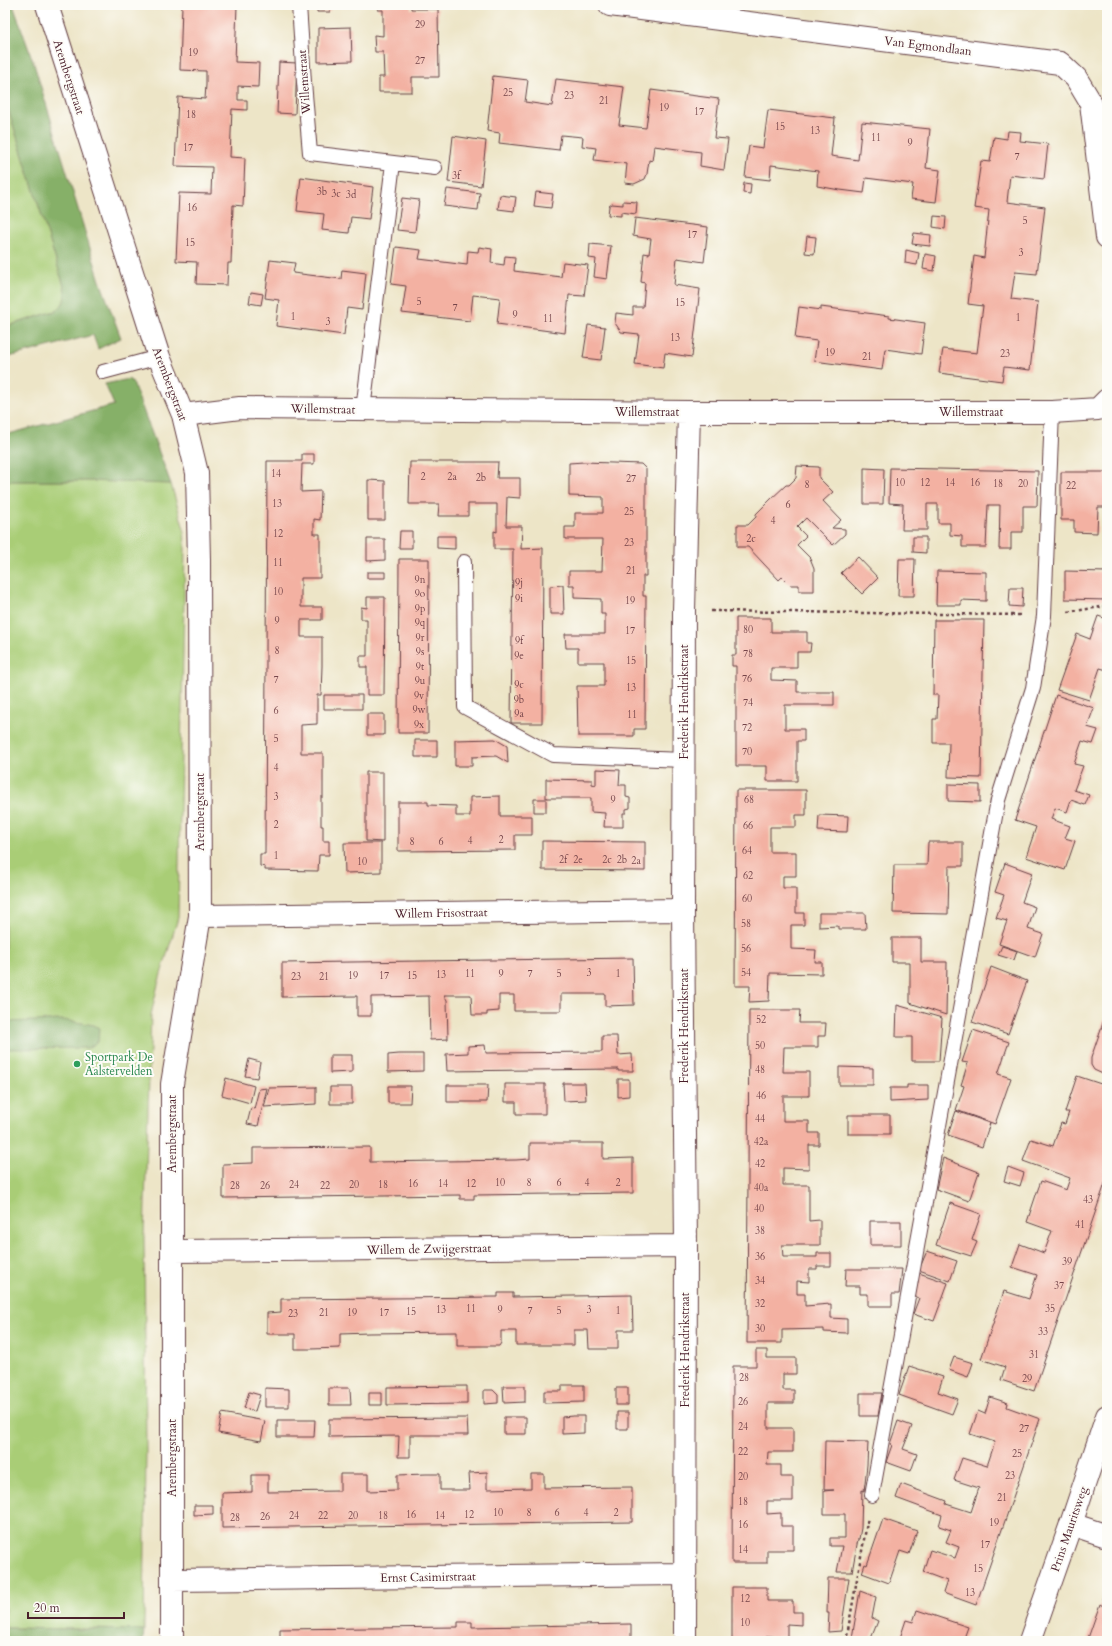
<svg xmlns="http://www.w3.org/2000/svg" width="1112" height="1646" viewBox="0 0 1112 1646" font-family="Cardo,serif">
  <style>
    .green { fill: #a9cd76; stroke: #7a7650 }
    .forest { fill: #86b067; stroke: #686849 }
    .building { fill: #f3b1a2 }
    .lines { fill: none; stroke-linecap: round; stroke-linejoin: round }
    .service-casing { stroke: #623d42; stroke-width: 16 }
    .minor-casing { stroke: #623d42; stroke-width: 24 }
    .tertiary-casing { stroke: #623d42; stroke-width: 24 }
    .path { stroke: #623d42; stroke-width: 2.5; stroke-dasharray: 3 3; stroke-linecap: butt }
    .service { stroke: #fff; stroke-width: 14 }
    .minor { stroke: #fff; stroke-width: 22 }
    .tertiary { stroke: #fff; stroke-width: 22 }
    .leisure-dot { fill: #2e9e5b; stroke: #fdfcf7; stroke-width: 1.5 }
    .labels { text-anchor: middle; stroke-width: 4; stroke-linejoin: round; paint-order: stroke }
    .number-label { font-size: 10px; fill: #744449 }
    .street-label { font-size: 12px; fill: #4a1f2b; stroke: #fdfcf7 }
    .leisure-label { font-size: 12px; fill: #27864d; stroke: #fdfcf7; text-anchor: start }
  </style>
  <rect width="100%" height="100%" fill="#fdfcf7"/>
  <filter id="ink" filterUnits="userSpaceOnUse"><feTurbulence type="fractalNoise" baseFrequency=".025" numOctaves="2"/><feDisplacementMap in="SourceGraphic" scale="8" xChannelSelector="R" yChannelSelector="G"/><feConvolveMatrix kernelMatrix="1 2 1 2 8 2 1 2 1" color-interpolation-filters="sRGB"/></filter>
  <filter id="wash" filterUnits="userSpaceOnUse"><feTurbulence type="fractalNoise" baseFrequency=".012" numOctaves="4" result="noise"/><feDisplacementMap in="SourceGraphic" scale="16" xChannelSelector="R" yChannelSelector="G"/><feGaussianBlur stdDeviation="0.9" result="paint"/><feColorMatrix in="noise" values="0 0 0 0 0 0 0 0 0 0 0 0 0 0 0 0 0 1.4 0 .05"/><feComposite in="paint" operator="in"/></filter>
  <g filter="url(#wash)">
    <rect width="100%" height="100%" fill="#ede5c7"/>
    <path class="green" d="M5,99L64,286L66,296L62,306L55,311L5,327Z
      M5,481H92L171,484L184,529L185,545L178,918L158,984L151,1015L144,1236L146,1450L144,1630L5,1628Z"/>
    <path class="forest" d="M5,5H13L34,64L100,281L121,338L98,349L93,335L5,358V327L55,311C65,305 66,298 64,286L5,99Z
      M129,379L133,383L171,484L92,481H5V435L114,405L105,384Z
      M63,1020L94,1025L99,1028L98,1042L88,1048L5,1049V1022Z
      M5,1628L144,1630L143,1641H5Z"/>
    <g id="blocks">
      <path class="building" d="M182,5H237L235,62L259,63L258,87L238,86V100H247V110L232,109L230,157L245,158L243,206L233,205L231,263H228L227,285L196,284L197,262L176,261L179,193L211,194L212,167L175,166L178,97L205,99L206,85V71L180,70Z
        M317,5H330V12H317Z
        M378,5H411V9H438L439,77H412V92H379V77H384L383,52H375L374,35L383,36V10H378Z
        M351,27L352,61L318,62V28Z
        M279,62L297,63L295,114L277,113Z
        M493,76L528,80L525,102L552,106L556,79L624,87L619,125L646,128L651,90L719,99L714,138L728,139L724,170L700,166L701,152L654,146L652,161L649,160L647,174L645,179L634,184L625,183L627,164L594,160L596,148L582,146L583,137L561,135L559,150L499,143L500,133L487,131Z
        M768,110L835,118L831,156L858,160L862,122L930,129L926,168L940,170L936,202L911,199L913,184L866,178L864,193L840,190L817,186L818,171L771,165L770,180L745,177L749,146L763,148Z
        M1008,131L1021,132L1020,141L1048,144L1044,179L1010,175L1007,202L1045,207L1037,274L1015,272L1011,299L1038,302L1030,370L1004,367L1002,381L939,373L943,349L977,353L983,306L968,304L974,256L984,258L989,210L974,208L981,161L990,162L994,137L1007,139Z
        M453,136L486,141L481,186L448,182Z
        M301,177L373,187L369,219L351,217L349,233L322,230L324,214L297,211Z
        M744,183L751,184L750,194L743,193Z
        M447,189L480,193L478,210L444,206Z
        M536,192L553,194L551,208L534,206Z
        M500,195L516,197L514,211L498,209Z
        M402,198L419,200L415,232L397,230Z
        M623,201L637,202L636,214L621,212V216L608,215L609,206L612,204L623,205Z
        M934,216L946,217L945,229L933,227Z
        M635,218L708,227L704,262L677,258L674,285L700,289L692,357L665,353L663,368L635,364L639,334L621,332L615,323L616,313L633,315V307H643L645,283L641,282L644,253L649,254L651,239L633,236Z
        M914,233L931,235L930,246L912,244Z
        M807,236L816,237L814,254L805,253Z
        M590,244L611,246L607,279L594,277L596,259L589,258Z
        M396,247L421,250L419,259L467,265L468,251L478,252L479,247L492,249L491,263L504,265L505,256L515,257L514,271L561,277L563,262L588,265L584,296L569,295L565,333L497,324L500,298L473,295L470,321L402,313L406,286L391,284Z
        M906,250L919,253L917,265L905,263Z
        M925,254L936,256L934,271L923,269Z
        M270,260L295,263L293,273L341,279L342,270L366,273L362,310L347,308L344,335L276,326L279,300L265,298Z
        M251,292L263,294L261,305L249,303Z
        M799,307L821,310V307L889,316V318L925,323L921,354L885,349L882,370L814,361L817,341L795,338Z
        M588,325L605,327L601,360L583,358Z
        M302,454H314V464H302L301,492L321,491L320,520L314,519V534H320V578H301V607H322V620H301V637H322V666L321,695H317V724L301,725V753H323V797H321V826H323V841H329V855H319L318,871L265,870V867L260,866V854H265L267,461H302Z
        M410,462H498L497,478H520V498L507,497L506,526H522L521,549L543,548L542,723H511L513,549H494V531L497,532V504H468V516H438L439,504H409Z
        M584,462L641,464L646,469V576H643V596H646L645,729H634V736H578L577,686H604V662H578V648H566L565,634H605V614H601V599L574,598V585H569V571H602L603,539H565V527H575V513H603V497L569,496V463Z
        M797,466L819,467V478L833,492L823,501L841,520L832,528L845,529V534L833,545L806,518L797,527L806,536L797,545L810,558L814,568V591H799V585H790L782,577L779,580L748,547H737V525H748L756,517V514L771,499L786,485H789L796,478Z
        M864,468L884,469L883,504H864Z
        M890,468L1038,471L1037,506H1023V532H1011V549H999L1000,505H988L986,547H962V536L950,535V523H938V504H927V530H902L903,504L889,503Z
        M1061,472H1107V507H1098L1097,533L1074,532V520H1061Z
        M368,480L385,481V520H368Z
        M400,531H412V548H399Z
        M437,536H455V549L437,548Z
        M913,537H926V553L913,552Z
        M367,539H385V560L367,561Z
        M858,557L878,578L862,594L841,573Z
        M399,559H429L428,733H398Z
        M899,559H915L914,596H898Z
        M937,571L986,572V601L961,600V605H936Z
        M1065,571L1107,572V600L1065,599Z
        M367,572H385V578H367Z
        M563,585L564,614H550V586Z
        M1010,588H1023L1022,607L1009,606Z
        M367,597H385L384,695H367V667H360V656H367V619H361V607L367,608Z
        M1098,616L1107,619V670L1100,668L1089,700L1057,690L1077,634L1090,639Z
        M736,618H771V632H807V643H811L810,652H797V668H771V680L797,681V692H834V705H785V729H804V741H797V781H767V766H736V666H732V655H736Z
        M934,620H984L981,778L948,777L949,743H933V719H937L938,695H933Z
        M324,695H362V709H324Z
        M1056,695L1094,708L1087,727L1098,730L1093,744L1082,741L1074,764L1083,766L1074,790L1089,795L1085,805L1071,800L1067,812L1055,808L1051,819L1070,826L1065,838L1075,841L1065,870L1026,857L1036,827L1015,820Z
        M367,714H384V735H367Z
        M495,739L507,746L508,763L496,756L472,757V766H455V740Z
        M415,740H437V757H415Z
        M596,769L620,770L619,785H626V797L630,798V808L626,809V813H623V827H604L605,813L591,812V798H546V779L592,780V784L596,785Z
        M366,772H383V842L366,841Z
        M948,784L980,785V802L948,801Z
        M736,790H806V815H796V827H770V852H796V876H783V888H796V913H804V925H791V949L816,950L815,962H822V974L770,973L769,1001L749,1002L750,986H735Z
        M500,796V816H532V835H515V850L398,851V802H428V805L456,806V816H470V797Z
        M534,799H546V812H534Z
        M819,815L848,816L847,832L818,831Z
        M542,841L645,842V871L542,870Z
        M928,842H963V866H949L948,914L893,913L894,865H927Z
        M344,843H381V872L345,873Z
        M1005,863L1032,873L1022,902L1035,907L1028,929L1043,934L1035,957L999,944L1007,921L996,918L1004,895L995,892Z
        M819,913H865L866,929H838V926L819,927Z
        M892,938H921V962H947L946,1015L910,1003V962H892Z
        M1002,946L1017,951L1014,960L998,955Z
        M633,958L634,1005L605,1006V994H561V1011H514V995H499V1011L487,1012V1015H472L471,995H444L447,1000L448,1039L430,1040L429,996L371,997V1016H357V996L282,997V963Z
        M991,967L1027,981L1008,1034L972,1022Z
        M897,1005L942,1018L939,1061H912V1037H896Z
        M749,1010H800L799,1023H826L825,1036H818V1047H784L783,1072H809V1096H783V1121H809V1133H819V1145H809V1169L783,1168V1185H809V1221L820,1220V1245H782L783,1257H817V1253H831V1266H817V1269H809V1282L797,1281V1294H805V1306L831,1304V1318L847,1319V1333L824,1332V1329L782,1330V1343H747Z
        M1104,1020L1107,1021V1076L1094,1070L1091,1065V1058Z
        M973,1030L1009,1042L998,1074L1011,1078L995,1124L956,1110L964,1086L961,1085L968,1063L962,1062Z
        M602,1036H617L618,1055L632,1054L633,1071H618V1069L447,1071L446,1054L468,1053V1046L485,1045L486,1053L602,1052Z
        M399,1054H423V1071L388,1072V1055Z
        M330,1055H352V1072L330,1073Z
        M249,1059L260,1062L257,1078L245,1076Z
        M839,1067L873,1068V1085H839Z
        M1077,1076L1107,1086V1178L1034,1391L1001,1380L1005,1367L981,1359L1004,1291L1029,1299L1037,1275L1012,1267L1020,1244L1044,1253L1052,1231L1027,1222L1037,1192L1041,1181L1066,1190L1070,1178L1023,1161L1031,1139L1053,1146L1061,1123L1065,1124L1069,1112H1065Z
        M226,1078L254,1086L250,1103L222,1095Z
        M618,1079H629V1096L618,1097Z
        M563,1083H585L586,1100L564,1101Z
        M505,1084H545V1114H516V1102H505Z
        M447,1085H488L487,1102H447Z
        M907,1085H928V1100L890,1102V1088H907Z
        M388,1086H411L410,1103H388Z
        M316,1087V1104L264,1107L269,1088Z
        M330,1087H352V1104H330Z
        M267,1088L258,1126L247,1124L251,1108L254,1109L259,1089Z
        M956,1111L990,1123L982,1147L948,1135Z
        M848,1115H890V1134H848Z
        M530,1143H603V1159L633,1158V1193L474,1195V1199H460V1195L223,1198V1164L253,1163V1148L370,1147V1162L516,1160L530,1159Z
        M943,1158L979,1172L969,1201L936,1189Z
        M1008,1167L1024,1173L1020,1186L1004,1181Z
        M950,1203L981,1214L972,1240L977,1242L971,1256L936,1245Z
        M870,1221H901V1245H870Z
        M927,1251L957,1261L950,1281L919,1270Z
        M846,1269H902L899,1294H892V1306H868V1294H860V1286H845Z
        M919,1273L948,1283L934,1321L913,1314L919,1298L915,1296Z
        M498,1293H513V1297L632,1295L633,1330H618V1349H589L588,1330H574V1345H516V1331H501V1343L499,1346H457V1332L369,1333L340,1334V1348L311,1349H295V1334H267V1313L281,1312V1299L498,1297Z
        M756,1350H767V1358H796V1374H783V1390H794V1403H768V1428H793V1452H768L767,1465H781V1477H793V1501H767V1514L781,1513V1526H793V1550H767V1563H732L733,1366H756Z
        M954,1357L973,1363L968,1377L949,1370Z
        M909,1366L943,1377L938,1392L958,1399L952,1414L899,1395Z
        M562,1385H584V1402L544,1403V1391H562Z
        M467,1386V1404L387,1405V1387Z
        M503,1386H525V1402L504,1403Z
        M265,1388L289,1389V1407H265Z
        M329,1388H350L351,1405H329Z
        M616,1388H628V1405H616Z
        M484,1390H493L498,1395V1403L484,1404Z
        M249,1392L260,1395L255,1411L244,1408Z
        M369,1393H382V1405H369Z
        M860,1393H882L878,1416H860Z
        M990,1397L1008,1403L1007,1407L1040,1419L976,1605L943,1593L947,1581L923,1572L930,1550L955,1558L959,1547L946,1542L951,1530L939,1526L942,1515L896,1498L901,1484L947,1501L946,1504L971,1512L979,1488L954,1480L962,1458L987,1466L995,1442L970,1434L978,1411L985,1414Z
        M617,1412H628V1429H617Z
        M222,1413L265,1421L261,1441L218,1433Z
        M573,1416H584V1433L562,1434V1417Z
        M504,1417H526V1434H504Z
        M467,1418L468,1435H410V1457H398L399,1436L329,1437V1419Z
        M277,1420H315L314,1437H277Z
        M898,1421L912,1426L903,1449L917,1454L911,1471L886,1462L892,1445L890,1444Z
        M825,1441L868,1442L867,1465L864,1491L862,1490L861,1528L859,1539H858L852,1572H837L842,1546H830V1538H845V1514H824V1491L834,1490H824Z
        M487,1472V1489L531,1488V1474H544V1488L632,1487V1522L222,1528V1493L252,1492V1475H268V1492L340,1491V1474H368V1491L397,1490V1475L426,1474H440V1490H470L469,1473Z
        M194,1505H213V1514L194,1515Z
        M883,1519L917,1531L909,1554L900,1551L889,1583L862,1573L865,1564L867,1565Z
        M828,1578H849L841,1631L828,1632L829,1613H827Z
        M1107,1584V1641H1087L1100,1604L1103,1606L1104,1600L1102,1599Z
        M732,1587H767V1601H793V1612H802V1625L787,1624V1637L767,1636V1641H732Z
        M860,1591L876,1597L872,1618L878,1621L870,1641H861L852,1638Z
        M917,1610L968,1627L963,1641H899L906,1620L913,1622Z
        M458,1622H472V1627L631,1624V1641H280V1629L458,1627Z"/>
    </g>
  </g>
  <g filter="url(#ink)">
    <use href="#blocks" fill-opacity="0" stroke="#623d42" stroke-width="1"/>
    <g class="lines">
      <defs>
        <path id="service" d="M299,5L304,82L310,153L435,168
          M103,372L159,357
          M363,410L393,163
          M464,562L465,707L553,755L684,760
          M872,1495L998,800L1033,688L1044,616L1052,412"/>
        <path id="minor" d="M47,5L159,357L183,415L197,473L199,560L200,916L172,1084V1641
          M610,5L1060,63L1076,78L1091,103L1107,237
          M183,415L240,408L689,412H1052L1098,409L1107,400
          M200,916L683,910
          M173,1251L686,1246
          M1071,1524L1107,1536
          M172,1580L684,1574
          M685,1641L686,1246L683,910L684,611L689,412"/>
        <path id="tertiary" d="M1030,1641L1071,1524L1107,1416"/>
      </defs>
      <use href="#service" class="service-casing"/>
      <use href="#minor" class="minor-casing"/>
      <use href="#tertiary" class="tertiary-casing"/>
      <path class="path" d="M711,611L1020,615
        M1068,612L1107,606
        M846,1641L868,1517"/>
      <use href="#service" class="service"/>
      <use href="#minor" class="minor"/>
      <use href="#tertiary" class="tertiary"/>
    </g>
  </g>
  <circle class="leisure-dot" cx="77" cy="1064" r="4"/>
  <g class="labels">
    <g class="number-label">
      <text x="420" y="28">29</text>
      <text x="193" y="56">19</text>
      <text x="420" y="64">27</text>
      <text x="508" y="96">25</text>
      <text x="569" y="99">23</text>
      <text x="604" y="104">21</text>
      <text x="664" y="111">19</text>
      <text x="699" y="115">17</text>
      <text x="191" y="118">18</text>
      <text x="780" y="130">15</text>
      <text x="815" y="134">13</text>
      <text x="876" y="141">11</text>
      <text x="910" y="146">9</text>
      <text x="188" y="151">17</text>
      <text x="1017" y="160">7</text>
      <text x="456" y="179">3f</text>
      <text x="322" y="195">3b</text>
      <text x="336" y="197">3c</text>
      <text x="351" y="198">3d</text>
      <text x="192" y="211">16</text>
      <text x="1025" y="224">5</text>
      <text x="692" y="238">17</text>
      <text x="190" y="246">15</text>
      <text x="1021" y="256">3</text>
      <text x="419" y="305">5</text>
      <text x="680" y="306">15</text>
      <text x="455" y="311">7</text>
      <text x="515" y="318">9</text>
      <text x="293" y="320">1</text>
      <text x="1018" y="321">1</text>
      <text x="548" y="322">11</text>
      <text x="328" y="325">3</text>
      <text x="675" y="341">13</text>
      <text x="830" y="356">19</text>
      <text x="1005" y="357">23</text>
      <text x="867" y="360">21</text>
      <text x="276" y="477">14</text>
      <text x="423" y="480">2</text>
      <text x="452" y="480">2a</text>
      <text x="481" y="481">2b</text>
      <text x="631" y="482">27</text>
      <text x="900" y="486">10</text>
      <text x="925" y="486">12</text>
      <text x="950" y="486">14</text>
      <text x="975" y="486">16</text>
      <text x="998" y="487">18</text>
      <text x="1023" y="487">20</text>
      <text x="807" y="488">8</text>
      <text x="1071" y="489">22</text>
      <text x="277" y="507">13</text>
      <text x="788" y="508">6</text>
      <text x="629" y="515">25</text>
      <text x="773" y="524">4</text>
      <text x="278" y="537">12</text>
      <text x="751" y="542">2c</text>
      <text x="629" y="546">23</text>
      <text x="278" y="566">11</text>
      <text x="631" y="574">21</text>
      <text x="420" y="583">9n</text>
      <text x="519" y="586">9j</text>
      <text x="278" y="595">10</text>
      <text x="420" y="597">9o</text>
      <text x="519" y="602">9i</text>
      <text x="630" y="604">19</text>
      <text x="420" y="612">9p</text>
      <text x="277" y="624">9</text>
      <text x="420" y="626">9q</text>
      <text x="748" y="633">80</text>
      <text x="630" y="634">17</text>
      <text x="420" y="641">9r</text>
      <text x="519" y="644">9f</text>
      <text x="277" y="654">8</text>
      <text x="420" y="655">9s</text>
      <text x="748" y="657">78</text>
      <text x="519" y="659">9e</text>
      <text x="631" y="664">15</text>
      <text x="420" y="670">9t</text>
      <text x="747" y="682">76</text>
      <text x="276" y="683">7</text>
      <text x="420" y="684">9u</text>
      <text x="519" y="688">9c</text>
      <text x="631" y="691">13</text>
      <text x="419" y="699">9v</text>
      <text x="519" y="703">9b</text>
      <text x="748" y="706">74</text>
      <text x="419" y="713">9w</text>
      <text x="276" y="714">6</text>
      <text x="519" y="717">9a</text>
      <text x="632" y="718">11</text>
      <text x="419" y="728">9x</text>
      <text x="747" y="731">72</text>
      <text x="276" y="742">5</text>
      <text x="747" y="755">70</text>
      <text x="276" y="771">4</text>
      <text x="276" y="800">3</text>
      <text x="613" y="803">9</text>
      <text x="749" y="803">68</text>
      <text x="276" y="828">2</text>
      <text x="748" y="829">66</text>
      <text x="501" y="843">2</text>
      <text x="470" y="844">4</text>
      <text x="412" y="845">8</text>
      <text x="441" y="845">6</text>
      <text x="747" y="854">64</text>
      <text x="276" y="859">1</text>
      <text x="563" y="863">2f</text>
      <text x="578" y="863">2e</text>
      <text x="607" y="863">2c</text>
      <text x="622" y="863">2b</text>
      <text x="636" y="864">2a</text>
      <text x="362" y="865">10</text>
      <text x="748" y="879">62</text>
      <text x="747" y="902">60</text>
      <text x="746" y="927">58</text>
      <text x="746" y="952">56</text>
      <text x="589" y="976">3</text>
      <text x="746" y="976">54</text>
      <text x="470" y="977">11</text>
      <text x="501" y="977">9</text>
      <text x="530" y="977">7</text>
      <text x="559" y="977">5</text>
      <text x="618" y="977">1</text>
      <text x="441" y="978">13</text>
      <text x="353" y="979">19</text>
      <text x="384" y="979">17</text>
      <text x="412" y="979">15</text>
      <text x="296" y="980">23</text>
      <text x="324" y="980">21</text>
      <text x="761" y="1023">52</text>
      <text x="760" y="1049">50</text>
      <text x="760" y="1073">48</text>
      <text x="761" y="1099">46</text>
      <text x="760" y="1122">44</text>
      <text x="761" y="1145">42a</text>
      <text x="760" y="1167">42</text>
      <text x="500" y="1186">10</text>
      <text x="529" y="1186">8</text>
      <text x="559" y="1186">6</text>
      <text x="587" y="1186">4</text>
      <text x="618" y="1186">2</text>
      <text x="413" y="1187">16</text>
      <text x="443" y="1187">14</text>
      <text x="471" y="1187">12</text>
      <text x="294" y="1188">24</text>
      <text x="354" y="1188">20</text>
      <text x="383" y="1188">18</text>
      <text x="235" y="1189">28</text>
      <text x="265" y="1189">26</text>
      <text x="325" y="1189">22</text>
      <text x="761" y="1191">40a</text>
      <text x="1088" y="1203">43</text>
      <text x="759" y="1212">40</text>
      <text x="1080" y="1228">41</text>
      <text x="760" y="1234">38</text>
      <text x="760" y="1260">36</text>
      <text x="1067" y="1265">39</text>
      <text x="760" y="1284">34</text>
      <text x="1059" y="1289">37</text>
      <text x="760" y="1307">32</text>
      <text x="471" y="1312">11</text>
      <text x="1050" y="1312">35</text>
      <text x="441" y="1313">13</text>
      <text x="500" y="1313">9</text>
      <text x="589" y="1313">3</text>
      <text x="530" y="1314">7</text>
      <text x="559" y="1314">5</text>
      <text x="618" y="1314">1</text>
      <text x="411" y="1315">15</text>
      <text x="324" y="1316">21</text>
      <text x="352" y="1316">19</text>
      <text x="384" y="1316">17</text>
      <text x="293" y="1317">23</text>
      <text x="760" y="1332">30</text>
      <text x="1043" y="1335">33</text>
      <text x="1034" y="1358">31</text>
      <text x="744" y="1381">28</text>
      <text x="1027" y="1382">29</text>
      <text x="743" y="1405">26</text>
      <text x="743" y="1430">24</text>
      <text x="1024" y="1432">27</text>
      <text x="743" y="1455">22</text>
      <text x="1017" y="1457">25</text>
      <text x="1010" y="1479">23</text>
      <text x="743" y="1480">20</text>
      <text x="1002" y="1501">21</text>
      <text x="743" y="1505">18</text>
      <text x="498" y="1516">10</text>
      <text x="529" y="1516">8</text>
      <text x="557" y="1516">6</text>
      <text x="586" y="1516">4</text>
      <text x="616" y="1516">2</text>
      <text x="411" y="1518">16</text>
      <text x="469" y="1518">12</text>
      <text x="294" y="1519">24</text>
      <text x="323" y="1519">22</text>
      <text x="353" y="1519">20</text>
      <text x="383" y="1519">18</text>
      <text x="440" y="1519">14</text>
      <text x="265" y="1520">26</text>
      <text x="235" y="1521">28</text>
      <text x="994" y="1526">19</text>
      <text x="743" y="1528">16</text>
      <text x="985" y="1548">17</text>
      <text x="743" y="1553">14</text>
      <text x="978" y="1572">15</text>
      <text x="970" y="1596">13</text>
      <text x="745" y="1602">12</text>
      <text x="745" y="1626">10</text>
    </g>
    <g class="street-label">
      <text transform="translate(928 46) rotate(7)" y="4">Van Egmondlaan</text>
      <text transform="translate(69 77) rotate(72)" y="4">Arembergstraat</text>
      <text transform="translate(304 82) rotate(-94)" y="4">Willemstraat</text>
      <text transform="translate(170 384) rotate(69)" y="4">Arembergstraat</text>
      <text transform="translate(323 409) rotate(1)" y="4">Willemstraat</text>
      <text x="647" y="416">Willemstraat</text>
      <text x="971" y="416">Willemstraat</text>
      <text transform="translate(684 702) rotate(-90)" y="4">Frederik Hendrikstraat</text>
      <text transform="translate(200 812) rotate(-90)" y="4">Arembergstraat</text>
      <text transform="translate(441 913) rotate(-1)" y="4">Willem Frisostraat</text>
      <text transform="translate(684 1026) rotate(-90)" y="4">Frederik Hendrikstraat</text>
      <text transform="translate(172 1134) rotate(-90)" y="4">Arembergstraat</text>
      <text transform="translate(429 1249) rotate(-1)" y="4">Willem de Zwijgerstraat</text>
      <text transform="translate(685 1350) rotate(-90)" y="4">Frederik Hendrikstraat</text>
      <text transform="translate(172 1458) rotate(-90)" y="4">Arembergstraat</text>
      <text transform="translate(1069 1529) rotate(-71)" y="4">Prins Mauritsweg</text>
      <text transform="translate(428 1577) rotate(-1)" y="4">Ernst Casimirstraat</text>
    </g>
    <g class="leisure-label">
      <text x="85" y="1061">Sportpark De<tspan x="85" dy="14">Aalstervelden</tspan></text>
    </g>
  </g>
  <rect width="1112" height="1646" fill="none" stroke="#fdfcf7" stroke-width="20"/>
  <path d="M28 1612v6h96v-6" fill="none" stroke="#4a1f2b" stroke-width="2"/>
  <text x="34" y="1612" font-size="12" fill="#4a1f2b" stroke="#fdfcf7" stroke-width="3" paint-order="stroke">20 m</text>
</svg>
